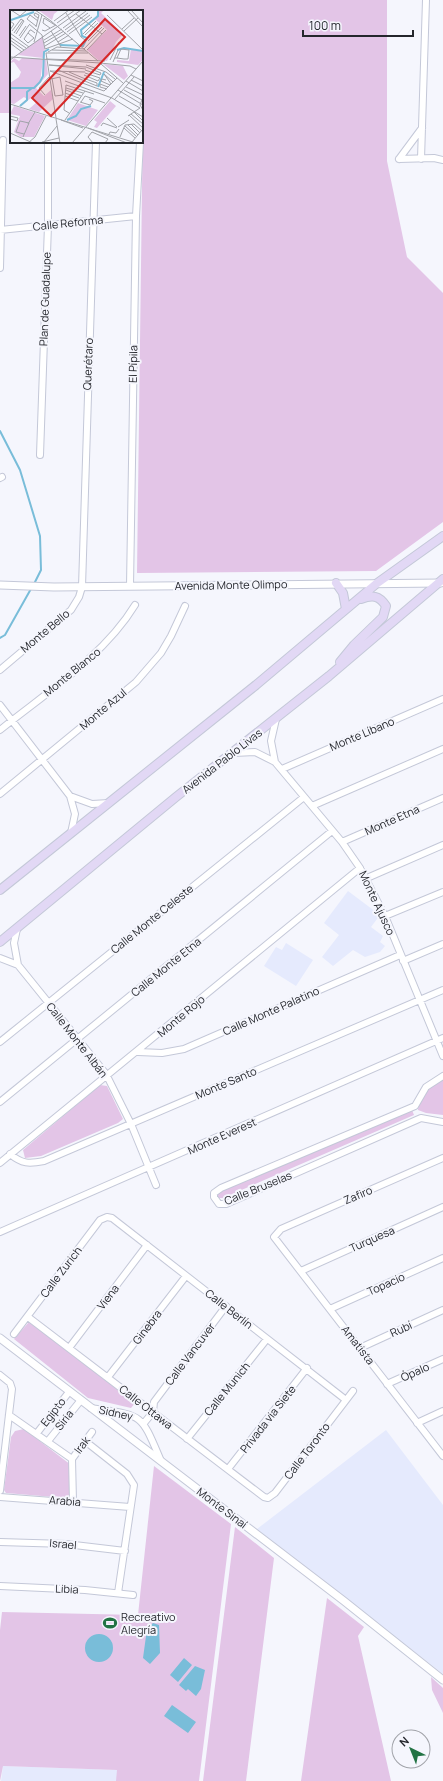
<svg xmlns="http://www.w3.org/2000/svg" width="443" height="1781" viewBox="0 0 443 1781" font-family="Manrope,sans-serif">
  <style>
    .built { fill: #e5eafd }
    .green { fill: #e3c5e7 }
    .water { fill: #79bdd9 }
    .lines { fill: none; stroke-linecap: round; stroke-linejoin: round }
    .stream { stroke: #79bdd9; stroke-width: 2 }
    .minor-casing { stroke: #c4c8d8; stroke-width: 8 }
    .tertiary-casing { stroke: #c4c8d8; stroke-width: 9 }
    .secondary-casing { stroke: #c4c8d8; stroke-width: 10 }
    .minor { stroke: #fff; stroke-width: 6 }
    .tertiary { stroke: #fff; stroke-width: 7 }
    .secondary { stroke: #e2d8f5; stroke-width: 8 }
    .labels { text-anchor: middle; stroke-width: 4; stroke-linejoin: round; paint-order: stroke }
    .street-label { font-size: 11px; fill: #24262c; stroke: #f5f6fd }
    .poi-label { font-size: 11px; fill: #24262c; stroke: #f5f6fd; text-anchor: start }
    .inset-river { fill: none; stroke: #79bdd9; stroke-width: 2 }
    .inset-road { fill: none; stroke: #a1a3a9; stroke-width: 1 }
    .view { fill: #d62828; fill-opacity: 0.15; stroke: #d62828; stroke-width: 2 }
    .inset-edge { fill: none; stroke: #24262c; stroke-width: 2 }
  </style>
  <rect width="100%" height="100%" fill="#f5f6fd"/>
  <path class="built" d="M348,891L380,915L371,927L383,936L380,942L385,946L380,952L365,957L353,950L333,966L322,957L339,935L324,923Z
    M286,943L313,960L296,986L264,966L276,947L282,950Z
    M386,1430L443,1505V1674L257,1529Z
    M3,1766L118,1770L117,1781H1Z"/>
  <path class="green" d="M0,0H387V161L407,257L443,293V522L376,571L137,573L143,112L142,11H11V113H0Z
    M443,1078V1115L426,1113L418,1110C419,1096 431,1084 443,1078Z
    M100,1085L107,1086L123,1119L118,1123L41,1156L25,1158L23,1150Z
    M412,1110L414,1115L223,1198H218L216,1193L220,1190Z
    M29,1322L135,1403L131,1408L88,1398L14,1339Z
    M24,1429L71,1465L70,1494L66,1498L6,1493L4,1490L11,1437L15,1431Z
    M154,1466L231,1524L199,1781H116L117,1770L3,1766L0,1781V1630L2,1612L138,1615Z
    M235,1527L274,1558L246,1781H203Z
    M327,1598L364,1627L358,1636L391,1781H301Z
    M431,1677L443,1688V1713L432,1690Z"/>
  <path class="water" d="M153,1623L159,1625L160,1653L150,1664L143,1658L147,1629Z
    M85 1648a14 14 0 1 1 28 0a14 14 0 1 1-28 0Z
    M184,1658L192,1665L178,1682L170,1675Z
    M195,1666L205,1670L201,1689L196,1696L188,1689L186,1691L179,1685Z
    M172,1705L196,1722L188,1733L164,1716Z"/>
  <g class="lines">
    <path class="stream" d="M0,431L20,470L40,536L41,570L34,584
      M0,638L5,635L32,587"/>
    <defs>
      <path id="minor" d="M399,159L434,158L443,160
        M399,159L422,128
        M421,159L426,0
        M0,230L136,216
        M0,268L3,140
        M40,455L48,225V142
        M0,478L2,477
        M130,586L136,216L140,142
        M0,670L71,610L79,597L82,587L96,142
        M0,705L70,796L75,814L71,833
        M0,730C46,693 104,656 135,605
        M234,753L255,752L275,762L342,842L360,868L385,916L443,1056
        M275,762L271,741L276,719
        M282,769L443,699
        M0,794L136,682L161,653L171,636L185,606
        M70,796L92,804L109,803
        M312,806L443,749
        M342,842L443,798
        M367,878L443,845
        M385,916L443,892
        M17,929L14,943L18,965L106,1074L131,1124L156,1185
        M0,958L18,965
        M403,961L443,944
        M0,1042L304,797
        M138,1052L162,1053L184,1049L400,955
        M443,1076L426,1087L415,1106L221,1188L214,1193V1197L219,1204H226L421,1118L443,1122
        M0,1102L332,831
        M10,1154C22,1164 29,1164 44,1161L443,990
        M443,1158L281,1229L274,1237L443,1456
        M0,1163L360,868
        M0,1232L443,1038
        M301,1271L443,1207
        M330,1309L443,1258
        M28,1317L264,1497L268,1498L275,1493L353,1391
        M14,1334L100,1220L107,1217L112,1218L346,1400
        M69,1348L147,1245
        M360,1348L443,1310
        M0,1375L10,1383L12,1389L0,1491
        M108,1377L186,1276
        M387,1384L443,1359
        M91,1408C144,1416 140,1412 161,1461
        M9,1415L72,1459
        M144,1423L153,1412L154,1402L226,1306
        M417,1423L443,1411
        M37,1433L69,1392
        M187,1439L267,1339
        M48,1441L81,1400
        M85,1441L127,1474L134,1485L118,1593
        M72,1459L73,1501
        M72,1459L92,1432
        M228,1469L307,1368
        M0,1497L130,1507
        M0,1542L66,1544L125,1551
        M0,1586L85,1590L133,1595"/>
      <path id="tertiary" d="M0,585L54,587L441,583
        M0,1338L344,1601L443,1680"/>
      <path id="secondary" d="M336,583L343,593L346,609
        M340,662L354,645L383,617L386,606C379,595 372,595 361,599
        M0,890L256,685L376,584L443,536
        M0,942L176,797L329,676L443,579"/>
    </defs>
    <use href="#minor" class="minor-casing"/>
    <use href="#tertiary" class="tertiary-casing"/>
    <use href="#secondary" class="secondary-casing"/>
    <use href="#minor" class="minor"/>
    <use href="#tertiary" class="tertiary"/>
    <use href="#secondary" class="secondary"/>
  </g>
  <defs>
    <symbol id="stadium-bare" viewBox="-9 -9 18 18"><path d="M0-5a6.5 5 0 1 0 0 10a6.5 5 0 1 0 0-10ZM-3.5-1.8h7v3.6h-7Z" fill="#227344" stroke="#f5f6fd" stroke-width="2.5" paint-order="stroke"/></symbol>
  </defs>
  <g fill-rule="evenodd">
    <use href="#stadium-bare" x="100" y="1613" width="20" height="20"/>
  </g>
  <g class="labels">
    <g class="street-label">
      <text transform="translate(68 223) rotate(-6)" y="4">Calle Reforma</text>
      <text transform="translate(45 299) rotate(-88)" y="4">Plan de Guadalupe</text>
      <text transform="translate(88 364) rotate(-88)" y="4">Querétaro</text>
      <text transform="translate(133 364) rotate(-89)" y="4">El Pípila</text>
      <text transform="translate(231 585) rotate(-1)" y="4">Avenida Monte Olimpo</text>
      <text transform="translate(45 631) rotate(-40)" y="4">Monte Bello</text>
      <text transform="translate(72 672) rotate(-39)" y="4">Monte Blanco</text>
      <text transform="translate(103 709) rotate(-40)" y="4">Monte Azul</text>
      <text transform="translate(362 734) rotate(-23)" y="4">Monte Líbano</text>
      <text transform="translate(222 761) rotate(-38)" y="4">Avenida Pablo Livas</text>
      <text transform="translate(392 820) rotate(-24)" y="4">Monte Etna</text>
      <text transform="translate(377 903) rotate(65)" y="4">Monte Ajusco</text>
      <text transform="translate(152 919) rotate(-39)" y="4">Calle Monte Celeste</text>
      <text transform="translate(166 967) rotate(-39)" y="4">Calle Monte Etna</text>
      <text transform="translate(271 1011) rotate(-24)" y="4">Calle Monte Palatino</text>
      <text transform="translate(181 1016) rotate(-40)" y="4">Monte Rojo</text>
      <text transform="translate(77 1040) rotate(52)" y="4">Calle Monte Albán</text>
      <text transform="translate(226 1083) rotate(-23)" y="4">Monte Santo</text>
      <text transform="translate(222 1136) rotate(-24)" y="4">Monte Everest</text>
      <text transform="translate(258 1188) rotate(-22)" y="4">Calle Bruselas</text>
      <text transform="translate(358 1195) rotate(-23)" y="4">Zafiro</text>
      <text transform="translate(372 1239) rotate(-24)" y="4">Turquesa</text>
      <text transform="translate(61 1272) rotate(-53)" y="4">Calle Zurich</text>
      <text transform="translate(386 1284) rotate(-24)" y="4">Topacio</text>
      <text transform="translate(108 1297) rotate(-53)" y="4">Viena</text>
      <text transform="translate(229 1309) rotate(38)" y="4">Calle Berlín</text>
      <text transform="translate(147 1327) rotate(-53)" y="4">Ginebra</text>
      <text transform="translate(401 1329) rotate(-24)" y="4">Rubí</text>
      <text transform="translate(358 1345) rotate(52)" y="4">Amatista</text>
      <text transform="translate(190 1354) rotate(-53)" y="4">Calle Vancuver</text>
      <text transform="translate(415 1372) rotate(-24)" y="4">Ópalo</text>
      <text transform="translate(227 1389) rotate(-51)" y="4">Calle Munich</text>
      <text transform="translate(146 1407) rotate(38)" y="4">Calle Ottawa</text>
      <text transform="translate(53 1412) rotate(-52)" y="4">Egipto</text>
      <text transform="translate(116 1413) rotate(12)" y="4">Sidney</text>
      <text transform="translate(268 1419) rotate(-52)" y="4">Privada via Siete</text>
      <text transform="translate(64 1420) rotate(-52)" y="4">Siria</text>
      <text transform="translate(82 1445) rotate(-53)" y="4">Irak</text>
      <text transform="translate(307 1451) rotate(-53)" y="4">Calle Toronto</text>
      <text transform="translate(65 1501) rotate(4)" y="4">Arabia</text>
      <text transform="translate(222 1508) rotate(37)" y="4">Monte Sinaí</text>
      <text transform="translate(63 1544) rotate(5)" y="4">Israel</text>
      <text transform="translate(67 1589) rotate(3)" y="4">Libia</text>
    </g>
    <g class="poi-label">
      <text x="121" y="1621">Recreativo<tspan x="121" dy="13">Alegría</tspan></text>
    </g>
  </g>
  <g transform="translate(10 10)">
    <rect width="133" height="133" fill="#f5f6fd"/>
    <path d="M28,0H49L44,4L42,10ZM89,0H94L91,3L113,24L106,32L97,51L88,50L77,40L97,20L85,9ZM32,27L35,40L33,48L8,45ZM121,39L133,42V50L128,55L107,52V50L119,51ZM4,48L9,51L12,48L33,49L30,73L34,66V49L36,50L38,64L26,78L34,86L41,80L43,89L29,102L19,99L27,92L22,87L11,96H9L17,89L14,87L4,94L0,93V78H23L0,77V73L9,67L11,62L4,52L0,53ZM93,54L113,56L118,66L114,70ZM100,91L106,96L87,118L84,117L87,112L84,110ZM68,93L88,100L76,116L57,110ZM4,96L35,106L24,127H11L4,122L10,106L0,104Z" fill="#e3c5e7"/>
    <path class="inset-river" d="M1,10L24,2M50,35L73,36L77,28L72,26L71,20L88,6V0M107,40L114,38L133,41M88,77L94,62M0,78H24L30,72L33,66L34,42L39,39M10,96L17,90V82L22,78M57,110L66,106L71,99L81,96"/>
    <path class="inset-road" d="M1,0L10,6L17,0M25,0L41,11M117,0L133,17M121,0L133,13M56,3L71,27L75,30M66,4L92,24M97,5L133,40M34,8L33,13L40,18M34,8L45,15M0,11L4,14L0,20M41,11L88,51M44,11L59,0M47,13L65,0M19,14L32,25L35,39L63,29M26,16L17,9L20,5L28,11M26,17L29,5L25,3L24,5L28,8M53,18L76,1M112,19L124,8M32,20L35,21L46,15M55,20L78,3M2,21L11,9L14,11L6,24M41,21L51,37M114,21L128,8M57,22L80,5M0,23L19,37M4,23L13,10M18,23L24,28L18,33L14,29L20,20H21L25,23M59,24L82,7M73,24L86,11M75,25L88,13M9,26L16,16M0,27L16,38M78,27L89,15M10,28L19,15M0,30L14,40M34,30L52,19M78,31L92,17M24,32L32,5M48,32L59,25M0,33L12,42M34,33L54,21M35,36L56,23M42,40L76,41M77,40L96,20M38,42L47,37L74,39L94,18M0,47L90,53L120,56L126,59M105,48H107L114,49H118L119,40L111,39L107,48M36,49L95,51M0,50L71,0M100,50L109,32M103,52L108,40M91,54L113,73M76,55L96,62L105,69M76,59L39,55L76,57M48,60L87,76V73L73,68M75,60L90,65L91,63L76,57M59,62L73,68M75,62L40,61L94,81L107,68M74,65L88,71L90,68L75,63M121,65L133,71M42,68L45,86L53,85M41,69L50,67L53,85M96,70L92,69L91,71L100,75M121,70L133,76M55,71L102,88L133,107M116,71L133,81M101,74L94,64L103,72M116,77L133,85M56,78L73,83M97,79L90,77V74L98,77M56,80L71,86M108,80L133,95M114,80L132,90M55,83L69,88M35,85L29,78L39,67M55,86L68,91M109,86L130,98M133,87L130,95L133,100M105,89L124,67M70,92L80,95L83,91L79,89M71,92L75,86L95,93M0,94L126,133M124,102L133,111M59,103L54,100L56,75L84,84M121,104L133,114M119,105L133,118M0,106L8,108L7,111L0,109M118,106L130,98M46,108L36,43H78M97,108L107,117M46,109L50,133M51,110L73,118M55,110L75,81M18,114L25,102M121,114L130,123M118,115L128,125M91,116L93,113L107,118M115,116L126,126M108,117L119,110M78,118L117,133M114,118L125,128M0,123L23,133M14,124L6,122L10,111L19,113M99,124L100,122L106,123L109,119M13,127L19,113M110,127L115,115L124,114L132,121M32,132L49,128M34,132L47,116M122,132L132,120M18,133L25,127L36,106M62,133L133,51M83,133L78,127L82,122L98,129L95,133"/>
    <path class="view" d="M95,9L115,27L41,106L22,88Z"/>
    <rect width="133" height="133" class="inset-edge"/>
  </g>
  <g transform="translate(411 1749) rotate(317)"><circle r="19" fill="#f5f6fd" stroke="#a1a3a9"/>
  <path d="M0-3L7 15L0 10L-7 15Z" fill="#227344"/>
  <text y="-6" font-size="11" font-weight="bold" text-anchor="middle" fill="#24262c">N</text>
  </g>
  <path d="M303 30v6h110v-6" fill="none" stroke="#24262c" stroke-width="2"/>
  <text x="309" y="30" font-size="12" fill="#24262c" stroke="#f5f6fd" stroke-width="3" paint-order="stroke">100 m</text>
</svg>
